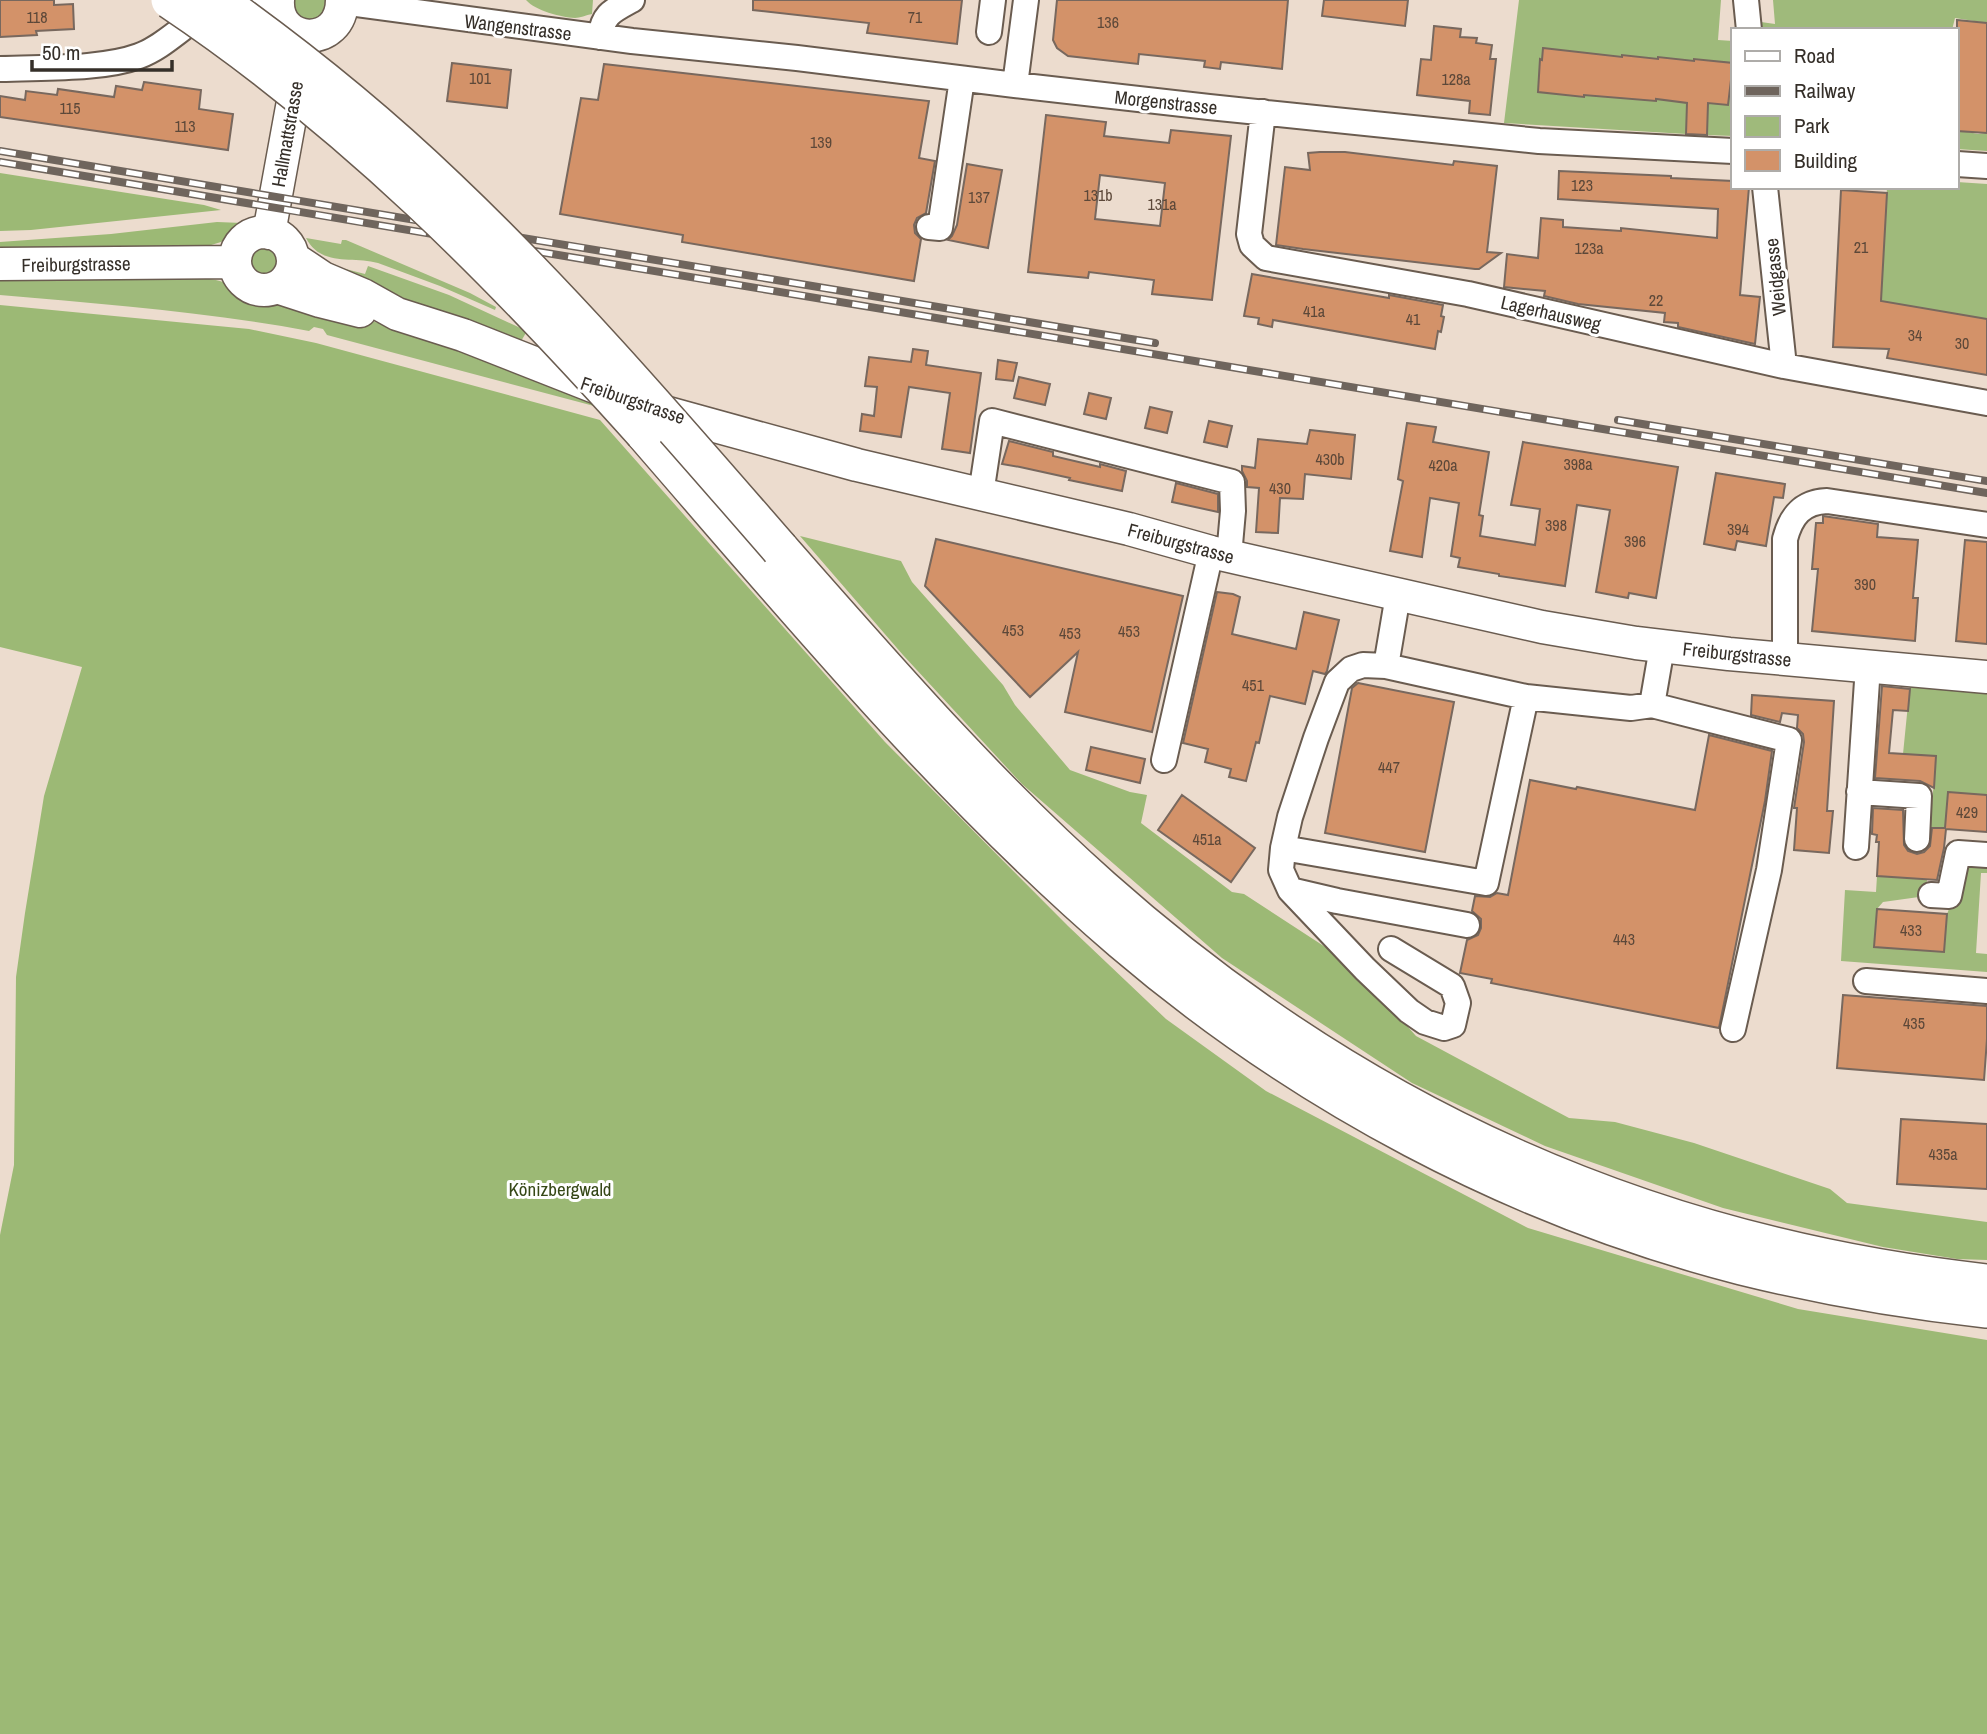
<svg xmlns="http://www.w3.org/2000/svg" width="1987" height="1734" viewBox="0 0 1987 1734" font-family="'Archivo Narrow',sans-serif">
  <style>
    .green { fill: #9fba7b }
    .forest { fill: #9cb975 }
    .building { fill: #d39269; stroke: #78685e; stroke-width: 2; fill-rule: evenodd }
    .lines { fill: none; stroke-linecap: round; stroke-linejoin: round }
    .minor-casing { stroke: #6a5c50; stroke-width: 28 }
    .major-casing { stroke: #6a5c50; stroke-width: 35 }
    .highway-casing { stroke: #6a5c50; stroke-width: 40 }
    .minor { stroke: #fff; stroke-width: 24 }
    .major { stroke: #fff; stroke-width: 32 }
    .highway { stroke: #fff; stroke-width: 37 }
    .rail-casing { stroke: #6f655d; stroke-width: 8 }
    .rail { stroke: #fff; stroke-width: 5; stroke-dasharray: 16; stroke-linecap: butt }
    .highway-bridge-casing { stroke: #6a5c50; stroke-width: 40; stroke-linecap: butt }
    .highway-bridge { stroke: #fff; stroke-width: 37 }
    .labels { text-anchor: middle; stroke-width: 6; stroke-linejoin: round; paint-order: stroke }
    .number-label { font-size: 16px; fill: #5c4839 }
    .street-label { font-size: 19px; fill: #352f29; stroke: #fff }
    .park-label { font-size: 19px; fill: #364817; stroke: #fff }
  </style>
  <rect width="100%" height="100%" fill="#ecdcce"/>
  <path class="green" d="M291,0H328L326,13L312,22L296,17Z
    M526,0H593L592,14C586,15 580,18 575,18C560,17 536,11 526,0Z
    M1519,0H1721L1718,40L1733,41V136L1707,135V125L1686,124V134L1504,123Z
    M1773,0H1987V23L1955,18L1952,30H1762L1761,22L1775,24Z
    M1957,130L1978,134L1987,133V151L1957,149Z
    M1957,182L1987,184V319L1881,301L1887,187H1957Z
    M306,238L341,244L342,240H346L470,293L496,307L495,310L440,286L378,263C352,256 321,267 306,238Z
    M250 261a15 15 0 1 1 30 0a15 15 0 1 1-30 0Z
    M326,264L365,274L368,266L449,295L527,331L520,343L397,299Z
    M191,277C204,278 218,279 230,285C235,288 239,292 244,295C256,303 269,300 283,298L394,327L455,345L595,402L594,406L327,335L323,329L314,327L309,331C207,312 103,304 0,295V278Z
    M1910,684L1987,692V795L1948,792L1945,828H1930L1936,756L1903,754Z
    M1968,861L1987,863V873H1981L1976,953L1987,954V972L1841,961L1845,890L1876,892L1877,876L1927,879L1926,896L1883,902L1877,909L1944,951L1947,914Z"/>
  <path class="forest" d="M0,173L204,205L221,210L31,230L0,231Z
    M217,222L242,223L221,242L198,249L0,252V242L111,234Z
    M0,305L249,329L316,343L600,420L885,742L1068,926L1166,1019L1266,1091L1528,1228L1798,1309L1987,1340V1734H0V1235L14,1165L16,977L25,913L44,796L82,667L0,647Z
    M800,536L901,561L912,582L1003,685L1015,705L1070,770L1130,792L1147,795L1141,823L1232,892L1244,894L1336,954L1367,981L1416,1036L1569,1118L1615,1122L1694,1143L1830,1189L1847,1203L1987,1222V1260L1957,1259L1883,1247L1723,1208L1545,1146L1412,1083L1222,958L1022,784L903,655Z"/>
  <path class="building" d="M0,0H54V5L73,4L74,29L36,31L37,35L0,37Z
    M753,0H962L957,44L867,33L869,23L753,10Z
    M1057,0H1288L1282,69L1221,62L1220,69L1204,67L1205,61L1139,54L1138,64L1068,56L1057,48L1053,40Z
    M1324,0H1408L1405,26L1322,16Z
    M1957,20L1987,23V133L1957,131Z
    M1434,26L1461,29L1460,37L1477,38L1476,43L1492,45L1490,59H1496L1490,115L1469,113L1470,101L1417,95L1421,59L1431,60Z
    M1543,48L1622,57V55L1658,59V57L1694,61V59L1733,63L1728,105L1708,103L1707,135L1686,134L1687,103L1656,99V101L1584,95V97L1538,92L1540,59L1542,60Z
    M452,63L511,70L507,108L447,101Z
    M604,64L929,101L919,158L935,161L926,213L917,218L914,225L915,233L921,239L914,281L682,242L683,235L560,214L581,98L598,100Z
    M144,82L201,90L199,109L233,114L228,150L0,117V96L25,100L26,91L57,95L58,89L114,97L116,86L142,90Z
    M1046,115L1106,122L1104,136L1169,143L1171,130L1231,136L1212,300L1152,294L1154,280L1089,272L1088,278L1028,272ZM1100,175L1165,183L1160,226L1095,219Z
    M1320,152H1345L1453,165L1454,161L1497,166L1487,252L1501,253L1479,269H1475L1303,249L1276,245L1285,167L1310,170L1308,153Z
    M967,164L1002,170L988,248L948,240L952,236L957,225Z
    M1559,171L1671,176V178L1733,181V187H1749L1740,295L1760,297L1755,344L1678,327V323L1664,322L1665,313L1578,304L1544,296L1545,291L1504,287L1507,254L1538,258L1541,218L1563,220V227L1621,231V228L1717,238L1718,209L1558,199Z
    M1841,190L1887,193L1881,301L1987,319V375L1887,358L1889,349L1833,347Z
    M1252,274L1389,298V295L1443,305L1441,316L1444,317L1441,332L1438,331L1435,349L1273,320L1272,327L1258,324L1259,318L1244,316Z
    M913,349L928,351L926,365L981,373L970,453L942,449L950,393L909,387L901,437L860,431L862,414L874,416L877,387L865,386L869,357L911,362Z
    M998,360L1017,363L1013,381L996,379Z
    M1019,377L1050,384L1045,405L1014,398Z
    M1089,393L1111,398L1106,419L1084,414Z
    M1150,407L1172,412L1167,433L1145,428Z
    M1209,421L1232,426L1227,447L1204,442Z
    M1407,423L1436,427L1433,442L1489,452L1479,515L1483,516L1480,536L1535,545L1540,509L1511,505L1523,442L1678,467L1656,598L1629,593L1628,598L1596,592L1610,510L1577,505L1565,586L1499,576V574L1458,567L1460,558L1451,556L1459,503L1430,498L1422,557L1390,551L1403,481L1398,479Z
    M1310,430L1355,435L1351,479L1305,474L1303,499L1280,498L1278,533L1256,532L1259,488L1247,487V481L1242,471V466L1255,468L1258,439L1307,444Z
    M1009,441L1053,452V456L1100,467V464L1126,471L1122,491L1069,480L1070,478L1020,467L1002,464Z
    M1716,473L1785,484L1783,498L1774,497L1766,546L1737,541L1735,550L1704,544Z
    M1176,483L1218,494V512L1172,502Z
    M1823,516L1878,524L1877,537L1918,540L1913,598H1918L1915,641L1812,631L1818,569H1812L1816,523H1823Z
    M936,539L1183,596L1152,732L1065,712L1078,652L1030,697L925,586Z
    M1965,540L1987,542V644L1956,641Z
    M1217,592L1233,594L1240,597L1232,634L1296,649L1304,612L1339,620L1327,671L1325,674L1313,671L1305,704L1270,696L1259,743L1256,742L1246,781L1229,777L1231,769L1205,762L1208,749L1183,743Z
    M1358,683L1454,702L1425,852L1325,833L1352,688Z
    M1882,686L1910,689L1908,711L1893,710L1889,753L1936,756L1934,788L1920,781L1875,778Z
    M1752,695L1834,701L1827,811H1833L1829,853L1794,850L1797,808H1794L1804,742L1803,734L1797,728L1798,715L1782,713L1780,722L1751,715Z
    M1709,735L1772,751L1765,801L1719,1028L1491,983L1492,979L1460,973L1467,940L1478,935L1481,928V919L1472,911L1475,896L1490,897L1497,893L1508,895L1530,780L1576,789L1577,787L1695,810Z
    M1091,747L1145,759L1140,783L1086,770Z
    M1948,792L1987,795V832L1946,829L1944,848L1937,880L1877,876L1879,842H1876L1877,835L1872,834L1873,808L1903,810L1904,845L1908,851L1917,854L1924,852L1930,846L1932,828H1945Z
    M1182,795L1255,848L1231,882L1158,830Z
    M1877,909L1947,914L1944,952L1874,947Z
    M1843,995L1987,1006V1039L1984,1080L1837,1068Z
    M1901,1119L1987,1124V1189L1897,1184Z"/>
  <g class="lines">
    <defs>
      <path id="minor" d="M1746,0L1749,30
        M342,2L632,41L797,58L1015,85L1209,107L1539,141L1733,151
        M989,32L993,0
        M600,37C603,14 612,11 632,0
        M0,69C41,67 101,70 139,56C163,47 180,28 202,15C221,4 243,4 264,0
        M1015,85L1026,0
        M1263,112L1249,234L1252,245L1266,258L1468,294L1784,366L1987,403
        M1957,164L1987,166
        M1765,187L1784,366
        M929,227L940,228L962,79
        M981,494L992,421L1232,482L1233,511L1229,556
        M1398,595L1386,666L1526,697L1631,708L1652,705
        M1662,647L1652,705L1789,740L1769,870L1733,1029
        M1785,660V539C1791,516 1802,502 1827,501L1987,525
        M1386,666L1363,665L1351,669L1337,682L1316,738L1290,817L1283,848L1486,883L1526,697
        M1164,760L1211,552
        M1859,792L1919,796L1917,839
        M1856,847L1868,666
        M1283,848L1281,870L1290,890L1365,969L1409,1011L1425,1022L1444,1028L1453,1025L1458,1003L1452,986L1391,949
        M1290,890L1337,901L1467,925
        M1931,895L1949,896L1958,853L1987,855
        M1866,981L1987,991"/>
      <path id="major" d="M278,0C275,46 342,49 342,0
        M235 261a29 29 0 1 1 58 0a29 29 0 1 1-58 0Z
        M269,233L305,36
        M293,258L323,278L363,295L397,314L463,335L608,392
        M0,264L235,262
        M277,287L320,301L360,311
        M653,409L857,465L1129,529L1211,552L1542,627L1636,643L1729,654L1987,677"/>
      <path id="highway" d="M644,433C796,608 945,789 1122,941C1300,1093 1514,1208 1742,1266C1823,1286 1904,1300 1987,1309
        M780,549C883,666 986,785 1102,888C1357,1115 1647,1246 1987,1283"/>
    </defs>
    <use href="#minor" class="minor-casing"/>
    <use href="#major" class="major-casing"/>
    <use href="#highway" class="highway-casing"/>
    <use href="#minor" class="minor"/>
    <use href="#major" class="major"/>
    <use href="#highway" class="highway"/>
    <defs>
      <path id="rail" d="M0,151L1155,343
        M0,162L1987,493
        M1618,420L1987,481"/>
    </defs>
    <use href="#rail" class="rail-casing"/>
    <use href="#rail" class="rail"/>
    <defs>
      <path id="highway-bridge" d="M170,0C352,122 499,271 644,433
        M218,0C298,57 375,119 447,188C566,301 673,426 780,549"/>
    </defs>
    <use href="#highway-bridge" class="highway-bridge-casing"/>
    <use href="#highway-bridge" class="highway-bridge"/>
  </g>
  <g class="labels">
    <g class="number-label">
      <text x="37" y="23">118</text>
      <text x="915" y="23">71</text>
      <text x="1108" y="28">136</text>
      <text x="480" y="84">101</text>
      <text x="1456" y="85">128a</text>
      <text x="70" y="114">115</text>
      <text x="185" y="132">113</text>
      <text x="821" y="148">139</text>
      <text x="1582" y="191">123</text>
      <text x="1098" y="201">131b</text>
      <text x="979" y="203">137</text>
      <text x="1162" y="210">131a</text>
      <text x="1861" y="253">21</text>
      <text x="1589" y="254">123a</text>
      <text x="1656" y="306">22</text>
      <text x="1314" y="317">41a</text>
      <text x="1413" y="325">41</text>
      <text x="1915" y="341">34</text>
      <text x="1962" y="349">30</text>
      <text x="1330" y="465">430b</text>
      <text x="1578" y="470">398a</text>
      <text x="1443" y="471">420a</text>
      <text x="1280" y="494">430</text>
      <text x="1556" y="531">398</text>
      <text x="1738" y="535">394</text>
      <text x="1635" y="547">396</text>
      <text x="1865" y="590">390</text>
      <text x="1013" y="636">453</text>
      <text x="1129" y="637">453</text>
      <text x="1070" y="639">453</text>
      <text x="1253" y="691">451</text>
      <text x="1389" y="773">447</text>
      <text x="1967" y="818">429</text>
      <text x="1207" y="845">451a</text>
      <text x="1911" y="936">433</text>
      <text x="1624" y="945">443</text>
      <text x="1914" y="1029">435</text>
      <text x="1943" y="1160">435a</text>
    </g>
    <g class="street-label">
      <text transform="translate(518 27) rotate(7)" y="7">Wangenstrasse</text>
      <text transform="translate(1166 102) rotate(6)" y="7">Morgenstrasse</text>
      <text transform="translate(287 134) rotate(-80)" y="7">Hallmattstrasse</text>
      <text transform="translate(76 264) rotate(-1)" y="7">Freiburgstrasse</text>
      <text transform="translate(1775 277) rotate(-96)" y="7">Weidgasse</text>
      <text transform="translate(1551 313) rotate(13)" y="7">Lagerhausweg</text>
      <text transform="translate(633 400) rotate(19)" y="7">Freiburgstrasse</text>
      <text transform="translate(1181 543) rotate(15)" y="7">Freiburgstrasse</text>
      <text transform="translate(1737 654) rotate(6)" y="7">Freiburgstrasse</text>
    </g>
    <g class="park-label">
      <text x="560" y="1196">Könizbergwald</text>
    </g>
  </g>
  <rect x="1731" y="28" width="228" height="161" fill="#ffffff" stroke="#aeaca9" stroke-width="2"/>
  <rect x="1745" y="51" width="35" height="10" fill="#ffffff" stroke="#aeaca9" stroke-width="2"/>
  <text x="1794" y="63" font-size="21" fill="#352f29">Road</text>
  <rect x="1745" y="86" width="35" height="10" fill="#6f655d" stroke="#aeaca9" stroke-width="2"/>
  <text x="1794" y="98" font-size="21" fill="#352f29">Railway</text>
  <rect x="1745" y="116" width="35" height="21" fill="#9fba7b" stroke="#aeaca9" stroke-width="2"/>
  <text x="1794" y="133" font-size="21" fill="#352f29">Park</text>
  <rect x="1745" y="150" width="35" height="21" fill="#d39269" stroke="#aeaca9" stroke-width="2"/>
  <text x="1794" y="168" font-size="21" fill="#352f29">Building</text>
  <path d="M32 60v10h140v-10" fill="none" stroke="#352f29" stroke-width="3.5"/>
  <text x="42" y="60" font-size="21" fill="#352f29" stroke="#ffffff" stroke-width="5" paint-order="stroke">50 m</text>
</svg>
